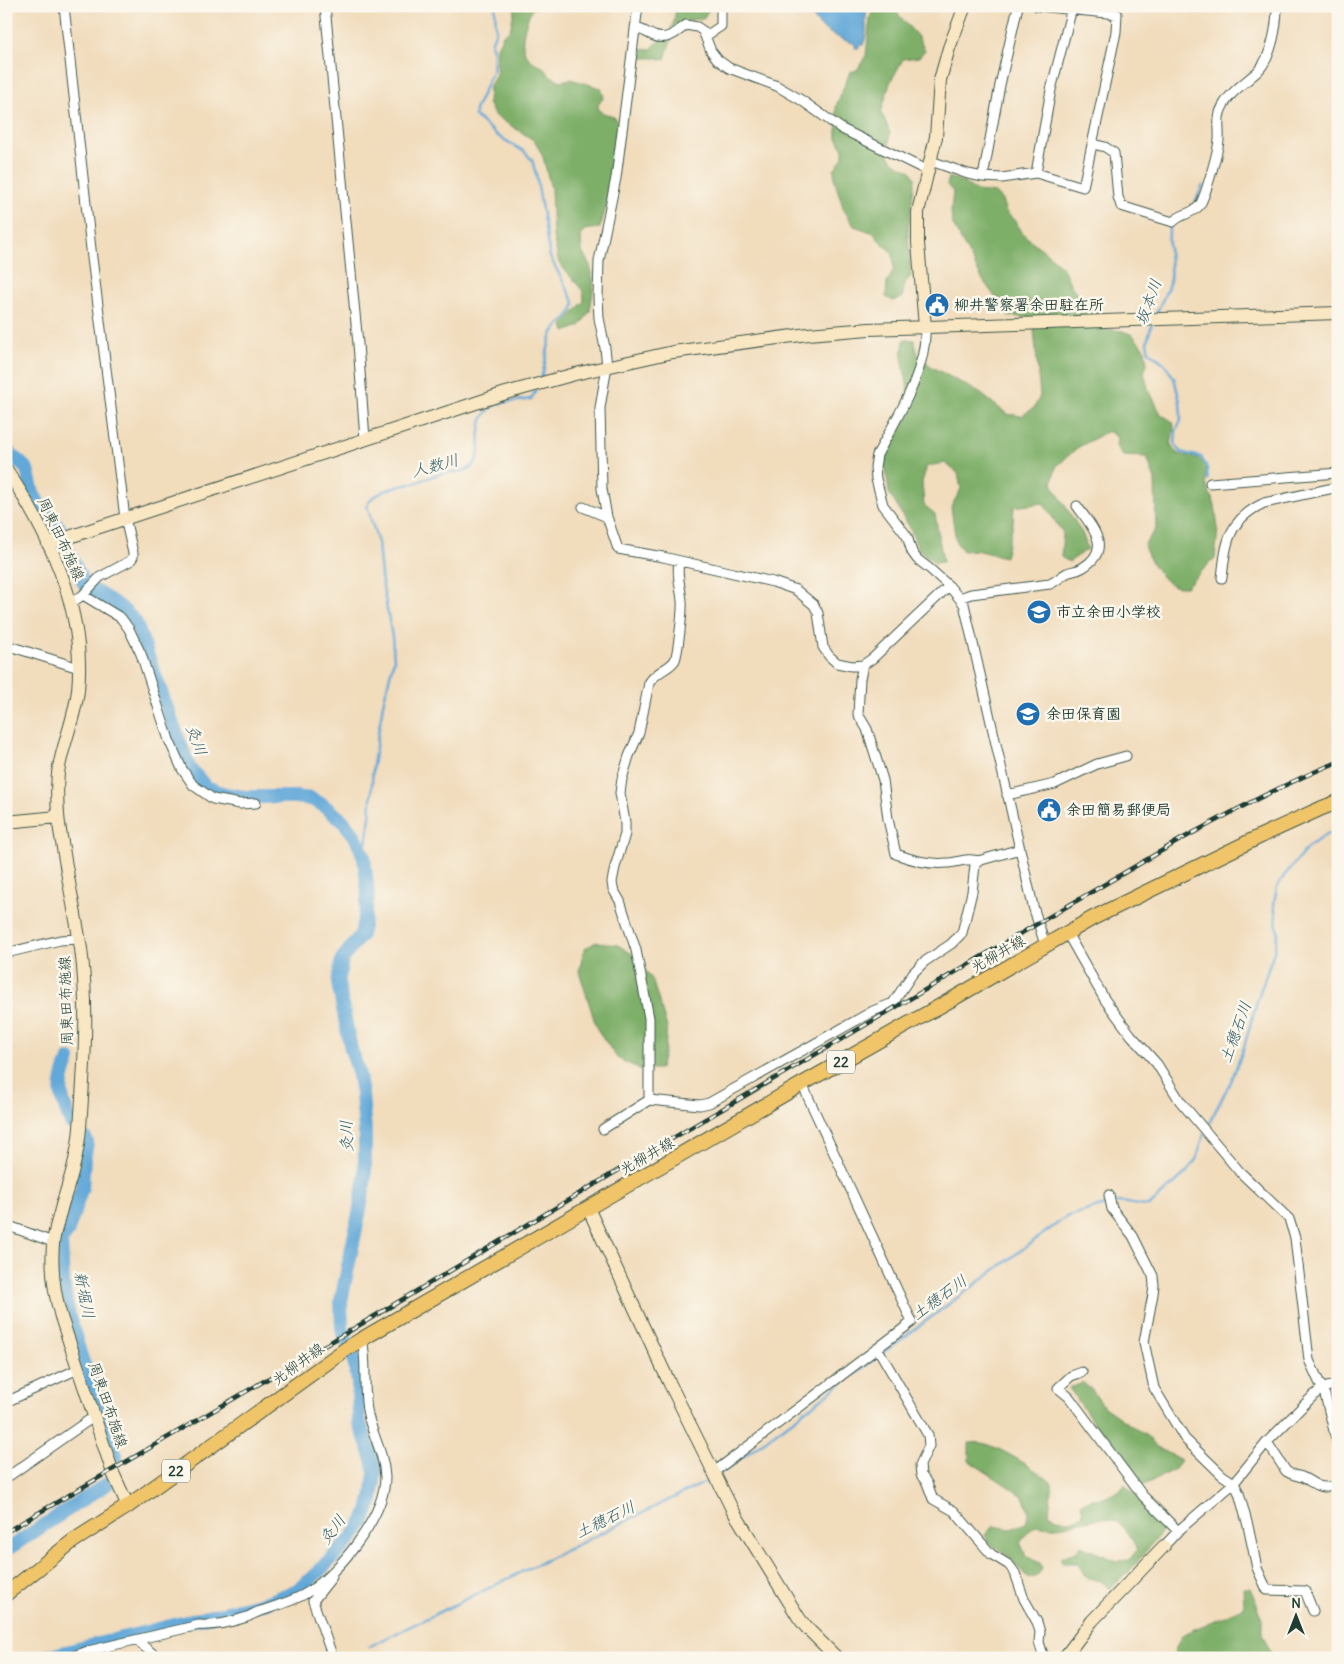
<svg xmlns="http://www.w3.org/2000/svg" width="1344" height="1664" viewBox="0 0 1344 1664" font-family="Delius,'Klee One',sans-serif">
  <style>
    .forest { fill: #7eaf69; stroke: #4e764e }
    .water { fill: #62a8d8; stroke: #407286 }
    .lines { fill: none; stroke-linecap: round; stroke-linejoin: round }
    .stream { stroke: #62a8d8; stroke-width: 2.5 }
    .river { stroke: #62a8d8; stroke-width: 14 }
    .street-casing { stroke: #3e5548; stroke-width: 11 }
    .secondary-casing { stroke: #3e5548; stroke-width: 14 }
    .primary-casing { stroke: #3e5548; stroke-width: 16 }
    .street { stroke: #fff; stroke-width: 9 }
    .secondary { stroke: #f9e7c3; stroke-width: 12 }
    .primary { stroke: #f0c469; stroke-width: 14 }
    .rail-casing { stroke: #1f3d34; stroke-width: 4.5 }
    .rail { stroke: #fbf7ec; stroke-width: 2.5; stroke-dasharray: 8; stroke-linecap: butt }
    .labels { text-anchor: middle; stroke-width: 5; stroke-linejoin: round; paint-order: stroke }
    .shield { fill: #fbf7ec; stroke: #61756b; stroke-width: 1 }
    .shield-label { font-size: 14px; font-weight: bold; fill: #1f3d34 }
    .poi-label { font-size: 15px; font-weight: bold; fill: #1f3d34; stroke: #fbf7ec; text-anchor: start }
    .street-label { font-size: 15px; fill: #1f3d34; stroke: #fbf7ec }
    .water-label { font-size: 16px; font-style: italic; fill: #335d65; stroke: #fbf7ec }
  </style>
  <rect width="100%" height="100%" fill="#fbf7ec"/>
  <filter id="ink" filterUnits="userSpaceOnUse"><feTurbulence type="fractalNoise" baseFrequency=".02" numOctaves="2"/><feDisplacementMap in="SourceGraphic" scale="10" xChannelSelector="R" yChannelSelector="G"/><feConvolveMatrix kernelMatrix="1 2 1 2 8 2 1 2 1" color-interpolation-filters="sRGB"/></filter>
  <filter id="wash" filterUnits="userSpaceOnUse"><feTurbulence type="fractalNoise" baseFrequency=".0096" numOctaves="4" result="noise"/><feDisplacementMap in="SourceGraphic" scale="20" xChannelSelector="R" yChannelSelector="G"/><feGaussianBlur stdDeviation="1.12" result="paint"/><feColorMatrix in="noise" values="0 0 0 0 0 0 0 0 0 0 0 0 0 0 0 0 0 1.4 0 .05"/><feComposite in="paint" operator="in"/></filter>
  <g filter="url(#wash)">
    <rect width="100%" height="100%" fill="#f1dcbc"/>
    <path class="forest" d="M538,6L531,10C526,24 517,44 528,57C535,66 542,62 549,75L561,81L570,79L601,88L604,97L598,105L599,111L614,117L619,124L614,180L600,228L584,230L581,236L582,252L590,265L594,284L590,311L580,326L565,332L563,325L584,301L583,291L559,263L553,236L551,189L543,157L535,141L494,115L488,103L489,87L496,75L497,47L503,35L510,30L515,7Z
      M676,6H711L703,19C676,18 671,38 665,60L658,58H640V49L651,50C656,41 665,38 670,30C675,23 675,13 676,6Z
      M874,6H900L898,14L918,37L925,50L919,57L903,59L890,83L881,113L885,120L890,133L888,154L894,162L911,171L915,178L908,231L911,276L905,283L902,298L893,301L886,297L887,283L894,269L893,254L878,239L874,233L854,226L844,210L835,182L834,170L843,157V149L837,138L836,106L850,72L857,70L866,56L870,18Z
      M949,177L960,181L977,191L995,193L1002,200L1006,212L1016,222L1023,234L1054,259L1064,270L1071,286L1079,295L1092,299L1098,305L1097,327L1104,329L1123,331L1133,335L1145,350L1147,364L1144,373L1148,388L1161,414L1173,422L1174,427L1171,445L1178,454L1198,458L1206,465V484L1215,505L1218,529L1215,558L1186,587C1183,587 1177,587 1174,586C1162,581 1147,558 1144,545L1156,529L1155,480L1147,457L1123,456L1116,446L1117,437L1108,431L1077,448L1056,467L1052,484L1082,533L1088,549L1069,562L1061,557L1063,533L1043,503L1014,507L1013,524L1005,557L975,550L963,551L956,542L951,507L961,489L958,473L945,463L927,466L922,482L924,505L935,514L943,562L935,563L919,550L910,528L889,493L885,464L887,452L909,408L907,383L902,358L904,339L914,340L918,355L932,367L980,393L1007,414L1021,416L1034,408L1040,396L1033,318L1009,316L982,279L952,223L951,211L953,192L947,185Z
      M596,942L618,945L634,955L652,979L667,1027L665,1050L660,1069H639L617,1058L597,1029L579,971L584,949Z
      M1082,1382L1092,1390L1104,1407L1148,1437L1155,1446L1181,1460L1175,1469L1144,1485L1138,1484L1069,1388Z
      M969,1443C973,1443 977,1442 981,1443C996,1444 1040,1472 1052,1483L1049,1514C1063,1521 1070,1525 1083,1514L1081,1504L1091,1499L1104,1498L1121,1490L1125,1484L1162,1521L1164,1529L1127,1574L1109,1589L1101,1581L1085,1577L1078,1563H1061V1557L1076,1552L1081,1546L1117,1561L1129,1560L1137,1550C1117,1502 1095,1522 1057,1527C1051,1528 1044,1526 1037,1525L1028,1532L1020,1542L1026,1556L1040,1563L1042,1569L1037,1576L1029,1579L1008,1556L988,1542L985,1535L993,1526L1011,1529L1026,1523L1029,1512L1023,1496L969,1461Z
      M1243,1588H1250L1262,1616V1633L1273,1658H1177L1175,1650L1182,1635L1244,1607Z"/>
    <path class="water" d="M808,6H869C862,18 870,30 863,45H860L859,48H855V44C834,36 815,29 808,6Z"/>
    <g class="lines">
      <path class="stream" d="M495,6L496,31L491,43L494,53L493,70L475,110V116L498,136L525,152L532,160L536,174L550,257L574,302C575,314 561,321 554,331C546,344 547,363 541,378
        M1194,205L1203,185
        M1155,316C1160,305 1168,291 1170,279C1172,261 1166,242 1170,224
        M1152,323L1147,342L1149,352L1164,363L1174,378L1180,402L1181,420L1176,431L1175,444L1180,452L1201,457L1207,468L1208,480
        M364,857L370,817L373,765L383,704L394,659L392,637L381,576L378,543L367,506C369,501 372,497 377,495C389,487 404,486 417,482C427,479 436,474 447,472C453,472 460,473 466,470C493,459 465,421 496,405C507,400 520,402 531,399L536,390
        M1206,1129L1232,1079L1244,1047L1258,998L1273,955L1278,934L1274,903L1277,887L1284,876L1309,846L1327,834L1338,832
        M1113,1202C1125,1201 1136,1206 1149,1206L1187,1172L1197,1158L1204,1134
        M720,1474L1066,1217L1108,1204
        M368,1647L714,1478"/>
      <path class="river" d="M6,450L27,469L33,493L39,504L59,527
        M69,1059C58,1087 59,1095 71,1123
        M85,1138L87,1142L84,1159L82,1187L67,1233L61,1241L63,1284L68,1312L80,1353L116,1456
        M6,1550L107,1484
        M42,1658L267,1602L291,1593L301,1588L322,1568L351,1539L364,1521L372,1500L375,1473L373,1459L359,1421L358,1382L353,1356L342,1329L341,1301L361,1204L365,1175V1131L362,1094L358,1071L351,1049L338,983L342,959L361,935L365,916L368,894L364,857L355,836L343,821L323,805L311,799L296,797H245L225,794L206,787L189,768L135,621L120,607L85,585L78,572L70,554"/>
    </g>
  </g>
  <g filter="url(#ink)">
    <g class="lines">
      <defs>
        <path id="street" d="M64,6L92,258L125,518L133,553V557L130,561L100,577L83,595L71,603
          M325,6L358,344L365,439
          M638,6L616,178L599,261L598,297L599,318L605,348L607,366L600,408L602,489L607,517L618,549L663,557L773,582L796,590L814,605L818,613L823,647L829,656L837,663L852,666L863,665L873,658L949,586
          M635,28C642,29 647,33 654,36C667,41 676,33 686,25L697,27L703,31L711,51L718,60L729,68L777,86L801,100L842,129L928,171
          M706,36L721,26V6
          M1093,144L1105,147L1114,153L1118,197L1121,206L1173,222C1180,214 1192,214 1199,206C1205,199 1218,151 1219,140C1220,129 1216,117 1223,106C1230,92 1246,82 1258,71C1272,57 1277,25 1277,6
          M931,161L968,174L983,177L1002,178L1036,173L1083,187L1116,32L1117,14L1037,6
          M1036,173L1051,90L1070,16V10
          M983,177L1000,85L1018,6
          M925,327C928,370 896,419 877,455L875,467L876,479L883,505L907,536L912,552L917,559L930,569L949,586L964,604L1033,906L1045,945
          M1210,483L1338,473
          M583,507L607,517
          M1222,578C1226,542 1228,520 1264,503L1338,487
          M83,595L121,618L129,629L141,654L169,740L182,769L193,785L213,799L240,804L256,803
          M959,598L971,594L1050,584C1057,581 1061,576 1067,573C1072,571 1077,571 1082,568C1114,549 1092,527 1077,506
          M6,645L79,668
          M863,665L860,679L858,714L867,729L883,780L888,819L896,854C912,860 930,865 947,863C957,863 968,857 978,861
          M1007,795L1055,784L1097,764L1126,756
          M1067,933L1105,1000L1131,1035L1157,1064L1180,1101L1239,1171L1289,1219L1295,1238L1309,1360L1325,1395L1338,1447
          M6,953L60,940L79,939
          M649,1100V1018L636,950L620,901L613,889L612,882L615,867L625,834V822L620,793L622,779L629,756L639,733L649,683C657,670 670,669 675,660C678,652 683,610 682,601C681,587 676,575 679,562
          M603,1129L649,1100L700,1105L709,1103L873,1011L893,1003L913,973L924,962L951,944L962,933L972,892L975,865L978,861L1020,849
          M1109,1195L1112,1209L1133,1236L1153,1276L1154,1285L1153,1294L1144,1342L1154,1388L1185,1439L1222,1475L1234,1483L1239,1493L1248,1526L1257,1568L1267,1590L1305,1591L1313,1611
          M6,1225L53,1242
          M878,1349L928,1435L929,1446L920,1465L921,1475L927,1483L933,1499L954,1511L991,1554L1009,1565L1015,1573L1024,1599L1037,1622L1040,1632L1039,1642L1044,1658
          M1082,1372L1071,1376L1058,1388L1069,1397L1143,1496L1178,1531
          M6,1402L78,1369
          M1267,1442L1286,1471C1291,1475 1296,1475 1302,1477C1319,1485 1317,1490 1338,1485
          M714,1472L912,1322L802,1084
          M6,1478L89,1420L95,1418
          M1164,1546L1178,1531L1234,1483L1267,1442L1314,1395L1323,1388L1338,1384
          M332,1577L313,1601L333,1658
          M139,1639L141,1644L158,1658
          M69,1658L88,1651L199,1625C215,1626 232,1622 247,1617C252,1615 256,1612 261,1611C276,1606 290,1602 303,1595C337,1576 385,1517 385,1477C384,1454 373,1436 368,1415C362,1390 368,1364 362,1339"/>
        <path id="secondary" d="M925,327L918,243V212L936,137L940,80L949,48L965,6
          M6,469C49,534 86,610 78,690C75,717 64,741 59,767C56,782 57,799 58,815C59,828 62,841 64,854C69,885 76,917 81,949C89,1008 84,1069 80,1128C78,1155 70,1180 62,1205C59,1218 54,1231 53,1244C51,1269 54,1293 61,1317L113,1473L128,1506
          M48,544L506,393L575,374L673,352L808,334L869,329L1338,313
          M6,822L58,817
          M588,1208L669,1382L732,1509L799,1618L806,1627L837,1658
          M1064,1658L1092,1621L1164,1546"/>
        <path id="primary" d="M6,1594L73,1541L128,1506L346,1349L362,1339L802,1084L956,997L1093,918L1265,834L1322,808L1338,802"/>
      </defs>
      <use href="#street" class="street-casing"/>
      <use href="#secondary" class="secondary-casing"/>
      <use href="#primary" class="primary-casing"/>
      <use href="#street" class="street"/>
      <use href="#secondary" class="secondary"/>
      <use href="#primary" class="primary"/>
      <defs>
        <path id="rail" d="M6,1532L353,1329L612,1174L1180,840C1232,812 1283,784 1338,762"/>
      </defs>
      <use href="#rail" class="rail-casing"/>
      <use href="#rail" class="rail"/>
    </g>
  </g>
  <defs>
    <symbol id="civic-disc" viewBox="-11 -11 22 22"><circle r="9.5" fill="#1f6fb2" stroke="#fbf7ec"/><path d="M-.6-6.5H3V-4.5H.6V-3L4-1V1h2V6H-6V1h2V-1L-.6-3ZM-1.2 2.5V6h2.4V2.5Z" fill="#fff"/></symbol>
    <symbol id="school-disc" viewBox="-11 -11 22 22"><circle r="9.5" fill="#1f6fb2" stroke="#fbf7ec"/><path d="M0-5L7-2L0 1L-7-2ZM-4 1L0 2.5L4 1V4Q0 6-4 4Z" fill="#fff"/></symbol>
  </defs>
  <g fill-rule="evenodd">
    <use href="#civic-disc" x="923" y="291" width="28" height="28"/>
    <use href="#school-disc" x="1025" y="598" width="28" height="28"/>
    <use href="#school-disc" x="1014" y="700" width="28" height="28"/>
    <use href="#civic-disc" x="1035" y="796" width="28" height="28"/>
  </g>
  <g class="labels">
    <g class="shield">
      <rect x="827" y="1050.5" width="28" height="23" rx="4"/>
      <rect x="162" y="1459.5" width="28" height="23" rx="4"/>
    </g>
    <g class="shield-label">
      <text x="841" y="1067">22</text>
      <text x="176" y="1476">22</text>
    </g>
    <g class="poi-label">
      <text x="954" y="310">柳井警察署余田駐在所</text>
      <text x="1056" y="617">市立余田小学校</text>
      <text x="1046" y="719">余田保育園</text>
      <text x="1066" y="815">余田簡易郵便局</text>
    </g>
    <g class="street-label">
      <text transform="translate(61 539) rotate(65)" y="5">周東田布施線</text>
      <text transform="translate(998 954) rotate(-30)" y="5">光柳井線</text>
      <text transform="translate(66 1001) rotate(-92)" y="5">周東田布施線</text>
      <text transform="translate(647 1156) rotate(-30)" y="5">光柳井線</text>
      <text transform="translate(298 1364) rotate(-36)" y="5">光柳井線</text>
      <text transform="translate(108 1405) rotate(71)" y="5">周東田布施線</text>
    </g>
    <g class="water-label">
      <text transform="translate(1148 302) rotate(-70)" y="6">坂本川</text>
      <text transform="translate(435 465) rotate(-15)" y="6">人数川</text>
      <text transform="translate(197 740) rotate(70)" y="6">灸川</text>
      <text transform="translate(1235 1032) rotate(-70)" y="6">土穂石川</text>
      <text transform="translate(346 1136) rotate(-91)" y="6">灸川</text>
      <text transform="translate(85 1295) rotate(79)" y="6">新堀川</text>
      <text transform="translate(939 1297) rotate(-36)" y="6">土穂石川</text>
      <text transform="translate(605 1519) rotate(-26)" y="6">土穂石川</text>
      <text transform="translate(332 1529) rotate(-52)" y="6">灸川</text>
    </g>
  </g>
  <rect width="1344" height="1664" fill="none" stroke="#fbf7ec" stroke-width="25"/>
  <g transform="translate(1296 1616)" stroke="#fbf7ec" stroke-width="4" paint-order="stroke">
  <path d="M0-4L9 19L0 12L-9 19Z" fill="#1f3d34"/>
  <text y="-8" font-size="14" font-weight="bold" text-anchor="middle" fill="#1f3d34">N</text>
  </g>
</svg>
